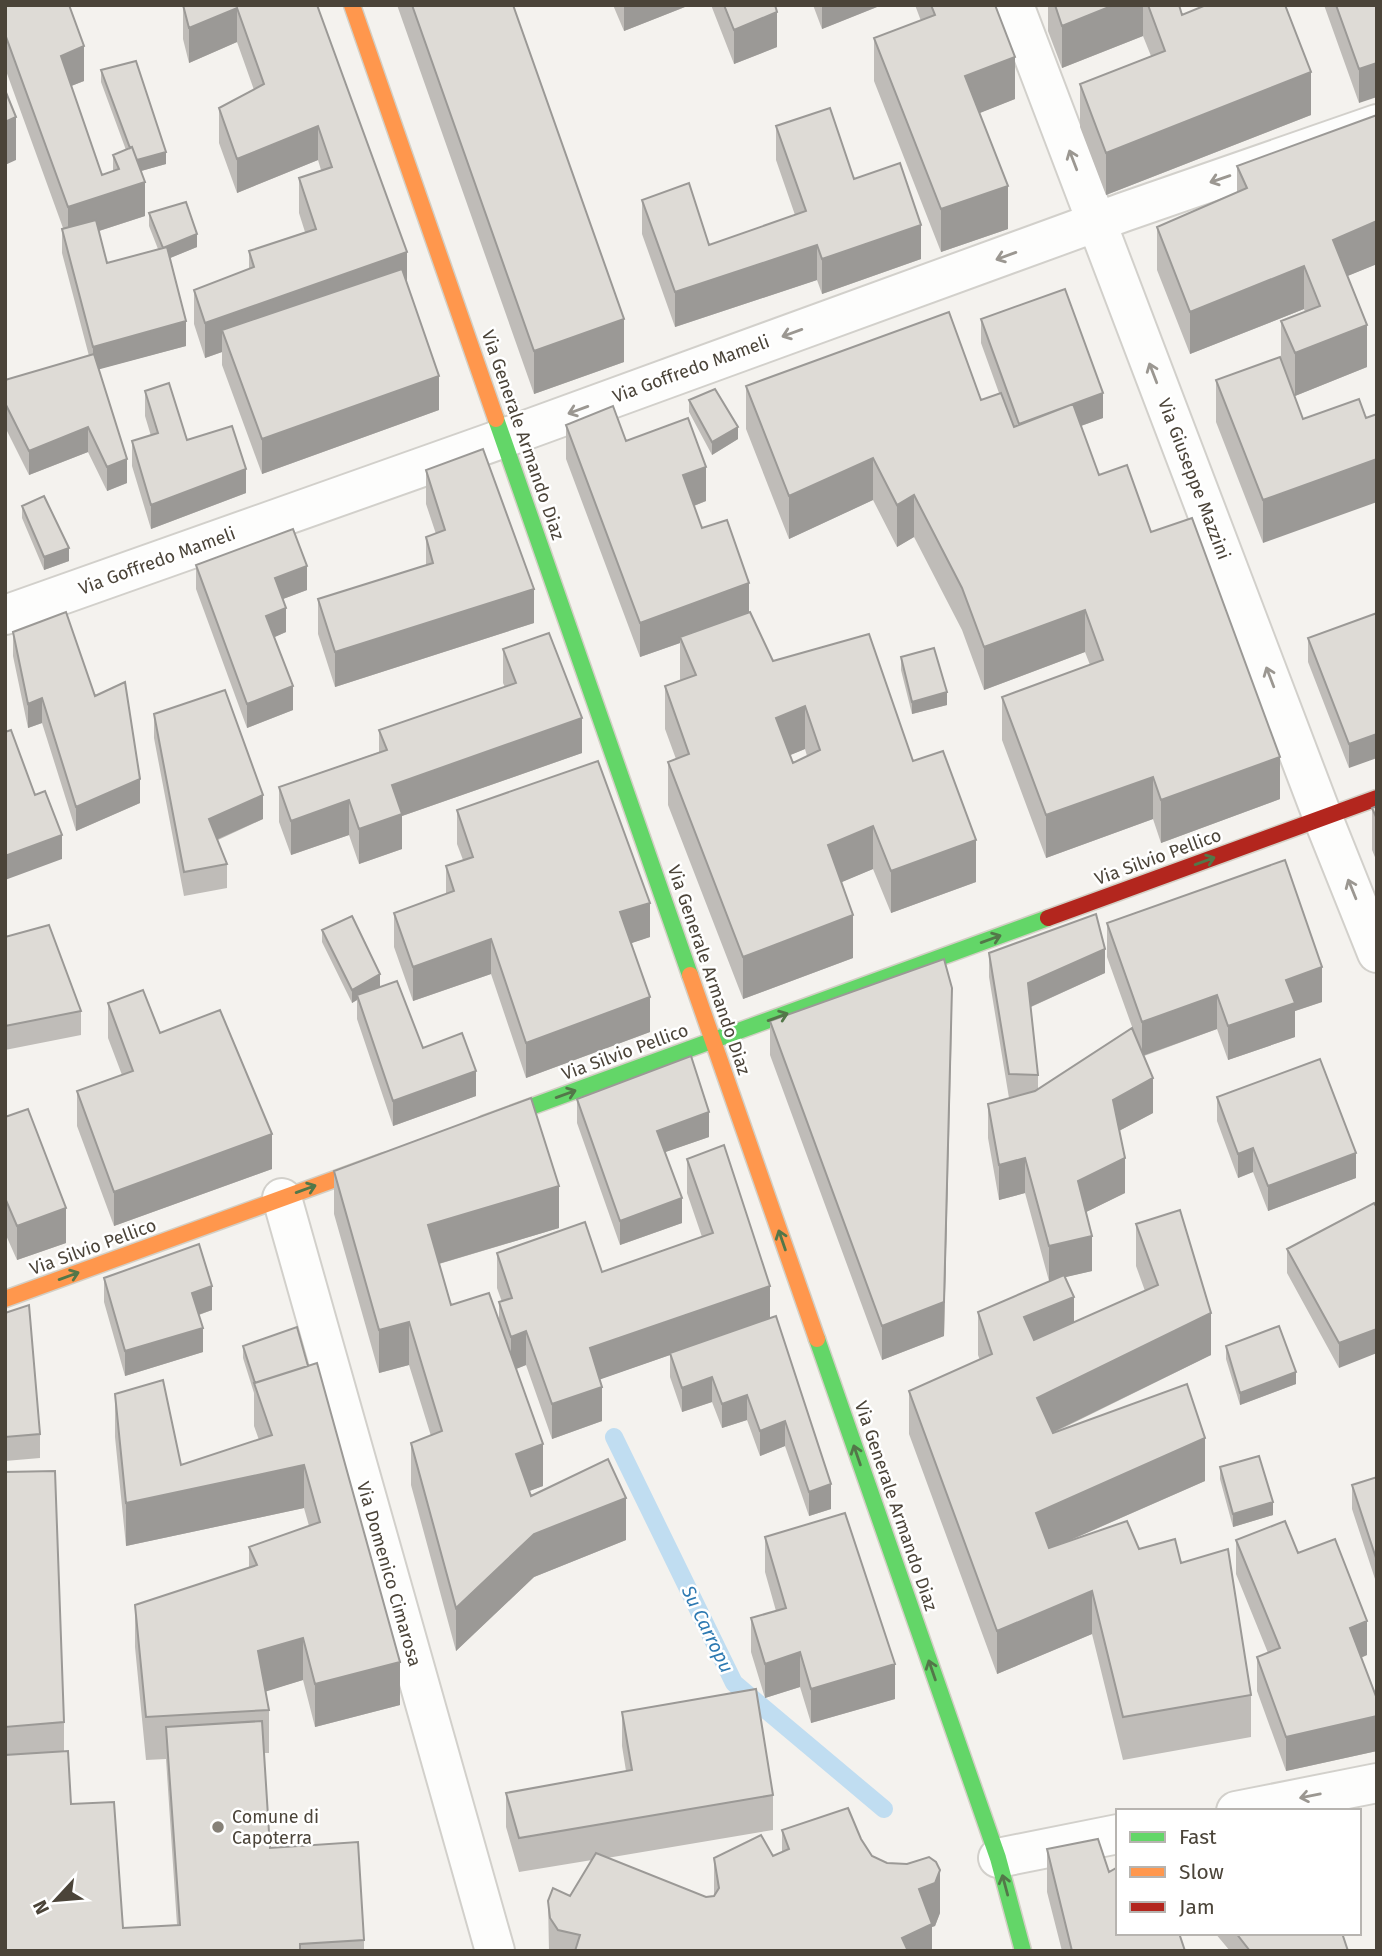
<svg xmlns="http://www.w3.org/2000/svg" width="1382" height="1956" viewBox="0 0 1382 1956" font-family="'Fira Sans',sans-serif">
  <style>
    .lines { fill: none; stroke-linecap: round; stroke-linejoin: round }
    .stream { stroke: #c0ddf1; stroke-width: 18 }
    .street-casing { stroke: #d2d0cb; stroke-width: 42 }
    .fast-casing { stroke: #d3cfc5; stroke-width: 19 }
    .slow-casing { stroke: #d3cfc5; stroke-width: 19 }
    .jam-casing { stroke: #d3cfc5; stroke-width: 19 }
    .street { stroke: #fdfdfc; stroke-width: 38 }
    .fast { stroke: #63d668; stroke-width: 16 }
    .slow { stroke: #ff974d; stroke-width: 16 }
    .jam { stroke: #b3261e; stroke-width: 16 }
    .wall { fill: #bfbcb8; fill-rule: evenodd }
    .shaded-wall { fill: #9b9996 }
    .building { fill: #dedbd6; stroke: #9b9996; stroke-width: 2; fill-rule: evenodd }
    .oneway { stroke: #9b9791 }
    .oneway2 { stroke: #537749 }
    .poi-dot { fill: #868178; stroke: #fff; stroke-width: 2.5 }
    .labels { text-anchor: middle; stroke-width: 5; stroke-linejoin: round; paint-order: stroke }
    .street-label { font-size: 18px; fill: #4b4439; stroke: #fff }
    .poi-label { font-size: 18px; fill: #4b4439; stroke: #fff; text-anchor: start }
    .water-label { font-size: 19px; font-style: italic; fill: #2e7ab2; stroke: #fff }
  </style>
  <rect width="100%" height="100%" fill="#f4f2ee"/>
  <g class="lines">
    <path class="stream" d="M614,1437L734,1683L884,1809"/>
    <defs>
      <path id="street" d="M1014,5L1323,818L1377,953
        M5,615L504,438L1124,212L1377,124
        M282,1198L495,1951
        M1236,1811L1377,1783
        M998,1858L1118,1834"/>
      <path id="fast" d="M496,419L690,975
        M484,1124L1048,918
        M817,1339L998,1858L1023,1951"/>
      <path id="slow" d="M352,5L496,419
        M690,975L817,1339
        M5,1299L385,1161"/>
      <path id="jam" d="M1048,918L1377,798"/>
    </defs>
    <use href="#street" class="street-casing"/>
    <use href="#fast" class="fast-casing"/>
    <use href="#slow" class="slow-casing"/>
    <use href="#jam" class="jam-casing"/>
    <use href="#street" class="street"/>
    <use href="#fast" class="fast"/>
    <use href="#slow" class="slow"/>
    <use href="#jam" class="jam"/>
  </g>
  <path class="wall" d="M5,5L84,81L71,86L102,175L113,171V155L126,150L101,82V70L166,164L141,171L145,216L99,231L107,263L158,249L149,226V213L197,247L170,258L186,346L98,369L127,483L107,491L88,452L29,475L5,427V380L89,356L62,253V229L63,228L5,68Z
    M183,5H317L407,284L439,410L262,474L222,365V352L205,358L194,324V290L249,269V251L305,232L299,213V178L321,170L318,160L237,193L219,143V108L254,90L237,42L189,63L183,39Z
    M397,5H513L624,362L534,394Z
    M613,5H690L624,31Z
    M711,5H775L777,47L734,64Z
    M813,5H882L822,29Z
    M915,5H995L1015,99L979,113L1008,229L941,252L874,81V38L921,21Z
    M1048,5H1179L1182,15L1311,115L1106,195L1080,127V84L1151,56L1143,36L1062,68L1048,31Z
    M1324,5H1377L1359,103Z
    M776,126L854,179L921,259L822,294L817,280L675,327L642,234V200L709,245L795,215L776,160Z
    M1237,166L1377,264L1347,276L1367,367L1295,396L1263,543L1216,422V380L1281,361V321L1305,312L1304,309L1190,354L1157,270V227L1237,192Z
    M981,319L1103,418L1081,426L1099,475L1151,532L1280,799L1161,843L1153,819L1046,858L1002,740V697L1090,665L1085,652L984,690L962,630L914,537L897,547L873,500L789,539L746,429V386L981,400L999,393L981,343Z
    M145,391L187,440L246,493L151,529L132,466V441L151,436L145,416Z
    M689,400L738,439L712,455L689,412Z
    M566,425L626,441L706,501L694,506L702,528L749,612L773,661L913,761L976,882L891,913L873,869L841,882L853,958L743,999L668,805V762L676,759L665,729V686L680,681V643L640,657L566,459ZM805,749L807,756L793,763L790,755Z
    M426,470L534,623L335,687L318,634V599L426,565V537L436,534L426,504Z
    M22,506L69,561L44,570L22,518Z
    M196,565L307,590L283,599L286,632L274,637L293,710L247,728L196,589Z
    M1377,613L1349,768L1308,662V638Z
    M13,632L95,696L140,803L76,831L42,723L28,728L13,656Z
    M503,649L582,753L402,816V849L359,864L349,835L291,855L279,822V787L379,752V730L505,687L503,683Z
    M901,657L947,705L912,714L901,670Z
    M154,714L263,819L218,840L227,864V888L184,896L154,738Z
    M1377,806V862L1372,850V808Z
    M457,810L650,937L631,943L650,1032L526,1078L491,974L413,1001L394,947V913L446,894V866L463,860L457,844Z
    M1107,923L1322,1002L1295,1011V1037L1228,1060L1217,1029L1144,1056L1153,1113L1119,1131L1125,1193L1086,1212L1092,1271L1065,1277L1074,1322L1145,1291L1136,1266V1224L1211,1355L1053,1433L1205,1481L1071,1540L1139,1549L1181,1563L1251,1695V1737L1123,1760L1092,1634L997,1674L909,1434V1391L980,1360L978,1355V1312L1053,1280L1049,1281L1025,1193L999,1200L988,1138V1104L1009,1098L989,977V953L1105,973L1031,1007L1038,1075V1089L1135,1035L1107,957Z
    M322,930L380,987L423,1048L476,1096L393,1126L357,1019V1000L352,1003L322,942Z
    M5,937L81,1011V1035L5,1050Z
    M108,1003L160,1033L272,1169L114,1226L77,1126V1091L122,1075L108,1038Z
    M770,1021L952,1022L944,1336L882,1360L770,1055Z
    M1217,1097L1356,1178L1268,1211L1253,1172L1238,1178L1217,1121Z
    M577,1099L709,1137L665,1152L682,1223L620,1245L577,1123Z
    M5,1117L66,1243L17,1260L5,1233Z
    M687,1159L770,1318L831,1509L809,1516L785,1446L760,1456L747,1420L722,1428L712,1402L682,1412L670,1377V1355L600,1379L602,1421L552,1439L526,1365L516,1369L543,1486L529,1491L531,1496L626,1540L534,1577L456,1651L411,1485V1443L431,1436L409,1365L379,1373L334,1214V1171L559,1228L439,1264L451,1305L499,1321V1302H502L497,1288V1253L602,1272L702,1237L687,1193Z
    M1374,1203L1339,1368L1287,1273V1249Z
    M104,1278L212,1310L199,1315L203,1352L125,1376L104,1302Z
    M5,1313L40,1434V1458L5,1461Z
    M297,1327L400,1705L315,1727L303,1680L265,1691L269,1710V1753H264L270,1848L364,1940V1951H5V1472L64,1722V1751L71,1804L123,1928L177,1925L166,1759L146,1760L135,1647V1605L249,1568V1547L309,1526L304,1508L126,1546L115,1437V1394L181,1465L259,1440L254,1426V1393L243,1358V1346Z
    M1226,1346L1296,1384L1240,1405L1226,1359Z
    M1220,1467L1273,1515L1233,1527L1220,1479Z
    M1377,1477V1581L1376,1582L1352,1509V1485Z
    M765,1537L895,1699L811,1723L800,1687L765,1698L751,1652V1618L776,1611L765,1572Z
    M1236,1540L1298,1553L1367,1655L1361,1658L1377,1699V1751L1286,1771L1257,1691V1657L1268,1653L1236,1574Z
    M622,1712L773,1795V1830L607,1858L706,1897L714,1896V1858L773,1856L782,1852V1830L861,1839L872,1856L940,1913L935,1926L932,1927V1951H549L548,1901L570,1896L592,1860L519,1872L506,1827V1793L626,1771L622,1746Z
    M1047,1849L1109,1872L1185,1951H1062L1047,1892Z
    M1215,1933H1342L1348,1951H1230Z"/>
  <path class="shaded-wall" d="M624,5H690L624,31Z
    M822,5H882L822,29Z
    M1114,5H1143V36L1062,68V26Z
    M237,8V42L189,63V28Z
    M777,12V47L734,64V30Z
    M84,46V81L61,90V56Z
    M1015,57V99L965,119V76Z
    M1377,63V97L1359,103V69Z
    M1311,72V115L1106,195V153Z
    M16,117V160L5,165V122Z
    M318,126V160L237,193V159Z
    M166,152V164L134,173V161Z
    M145,182V216L68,241V207Z
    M1008,186V229L941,252V209Z
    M1377,221V264L1333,282V240Z
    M921,225V259L822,294V259Z
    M197,234V247L163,261V248Z
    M817,245V280L675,327V292Z
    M407,252V286L222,330V352L205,358V323Z
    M1304,266V309L1190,354V312Z
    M624,319V362L534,394V351Z
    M186,321V346L93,371V347Z
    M1367,325V367L1295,396V353Z
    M439,376V410L262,474V439Z
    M1103,393V418L1019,448V424Z
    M88,427V452L29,475V451Z
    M738,427V439L712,455V442Z
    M873,458V500L789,539V496Z
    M127,459V483L107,491V467Z
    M1377,459V502L1263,543V500Z
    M706,467V501L683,510V475Z
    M246,469V493L151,529V505Z
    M914,495V537L897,547V505Z
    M69,548V561L44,570V557Z
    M307,566V590L275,602V578Z
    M749,583V618L680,637V643L640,657V623Z
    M534,589V623L335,687V652Z
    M286,608V632L266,641V616Z
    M1085,610V652L984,690V647Z
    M293,686V710L247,728V704Z
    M947,692V705L912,714V702Z
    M42,698V723L28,728V704Z
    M805,706V749L776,761V718Z
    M582,718V753L402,816V849L359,864V829L392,785Z
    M1377,734V758L1349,768V744Z
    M1280,757V799L1161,843V800Z
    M1153,777V819L1046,858V815Z
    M140,779V803L76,831V807Z
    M263,795V819L209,843V819Z
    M349,800V835L291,855V821Z
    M873,826V869L828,888V845Z
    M62,835V859L5,880V856Z
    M976,840V882L891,913V871Z
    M650,903V937L620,947V912Z
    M853,915V958L743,999V957Z
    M491,939V974L413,1001V967Z
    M1105,949V973L1028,1008V983Z
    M1322,967V1002L1295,1011V1037L1228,1060V1026L1286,980Z
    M380,974V987L357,995V1000L352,1003V990Z
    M952,988L944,1336L882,1360V1326Z
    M1217,995V1029L1142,1056V1022Z
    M650,997V1032L526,1078V1043Z
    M476,1071V1096L393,1126V1101Z
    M1153,1078V1113L1113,1134V1100Z
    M709,1112V1137L657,1155V1131Z
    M272,1134V1169L114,1226V1192Z
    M1253,1148V1172L1238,1178V1154Z
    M1356,1153V1178L1268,1211V1186Z
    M1025,1158V1193L999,1200V1165Z
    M1125,1158V1193L1078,1216V1181Z
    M559,1186V1228L428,1267V1225Z
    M682,1198V1223L620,1245V1221Z
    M66,1208V1243L17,1260V1226Z
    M1092,1236V1271L1049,1281V1246Z
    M212,1286V1310L192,1317V1293Z
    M770,1286V1321L670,1353V1355L590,1383V1348Z
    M1074,1297V1339L1024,1360V1317Z
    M1211,1313V1355L1037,1440V1398Z
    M409,1322V1365L379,1373V1330Z
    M203,1328V1352L125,1376V1351Z
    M1377,1329V1353L1339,1368V1343Z
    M526,1331V1365L511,1371V1337Z
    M1296,1372V1384L1240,1405V1393Z
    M712,1377V1402L682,1412V1388Z
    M602,1387V1421L552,1439V1404Z
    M747,1395V1420L722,1428V1404Z
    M785,1421V1446L760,1456V1431Z
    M1205,1438V1481L1036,1555V1513Z
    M543,1444V1486L516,1496V1454Z
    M304,1465V1508L126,1546V1503Z
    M831,1484V1509L809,1516V1492Z
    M626,1498V1540L534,1577L456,1651V1608L534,1534Z
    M1273,1502V1515L1233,1527V1514Z
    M1377,1557V1581L1376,1582V1558Z
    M1092,1591V1634L997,1674V1631Z
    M1367,1621V1655L1350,1662V1628Z
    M303,1638V1680L258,1694V1651Z
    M800,1652V1687L765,1698V1664Z
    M400,1662V1705L315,1727V1684Z
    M895,1664V1699L811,1723V1689Z
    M1377,1716V1751L1286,1771V1737Z
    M940,1870V1913L935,1926L932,1927V1951H902V1938L919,1889Z"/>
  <path class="building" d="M5,5H69L84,46L61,56L102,175L119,169L113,155L132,147L145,182L68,207L5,34Z
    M183,5H317L407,252L205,323L194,290L254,267L249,251L316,229L299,178L332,167L318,126L237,159L219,108L264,84L237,8L189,28Z
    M412,5H513L624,319L534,351Z
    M724,5H775L777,12L734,30Z
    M931,5H995L1015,57L965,76L1008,186L941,209L874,38L935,15Z
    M1055,5H1114L1062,26Z
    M1148,5H1179L1182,15L1206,5H1285L1311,72L1106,153L1080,84L1165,51Z
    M1336,5H1377V63L1359,69Z
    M136,61L166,152L137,160L132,147L130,148L101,70Z
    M5,90L16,117L5,122Z
    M830,108L854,179L900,163L921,225L822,259L817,245L675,292L642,200L689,183L709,245L806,211L776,126Z
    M1377,115V221L1333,240L1367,325L1295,353L1281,321L1320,306L1304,266L1190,312L1157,227L1247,188L1237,166Z
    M186,202L197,234L163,248L149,213Z
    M96,220L107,263L167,247L186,321L93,347L62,229Z
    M402,269L439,376L262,439L222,330Z
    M1065,289L1103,393L1019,424L981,319Z
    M949,312L981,400L1001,393L1014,427L1073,404L1099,475L1127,465L1151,532L1192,518L1280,757L1161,800L1153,777L1046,815L1002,697L1103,660L1085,610L984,647L962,588L914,495L897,505L873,458L789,496L746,386Z
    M94,354L127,459L107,467L88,427L29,451L5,403V380Z
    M1280,357L1303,419L1359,399L1366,418L1377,414V459L1263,500L1216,380Z
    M169,383L187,440L232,426L246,469L151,505L132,441L158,433L145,391Z
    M715,389L738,427L712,442L689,400Z
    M613,406L626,441L688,418L706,467L683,475L702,528L727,520L749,583L640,623L566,425Z
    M483,449L534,589L335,652L318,599L433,563L426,537L445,530L426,470Z
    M44,496L69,548L44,557L22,506Z
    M293,529L307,566L275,578L286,608L266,616L293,686L247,704L196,565Z
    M66,612L95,696L125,682L140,779L76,807L42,698L28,704L13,632Z
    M750,612L773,661L869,634L913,761L943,751L976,840L891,871L873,826L828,845L853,915L743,957L668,762L689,754L665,686L696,675L680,637ZM805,706L820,750L793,763L776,718Z
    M1377,613V734L1349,744L1308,638Z
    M549,633L582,718L392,785L402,814L359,829L349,800L291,821L279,787L387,750L379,730L516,683L503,649Z
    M934,648L947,692L912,702L901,657Z
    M225,690L263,795L209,819L227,864L184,872L154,714Z
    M11,730L35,795L45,791L62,835L5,856V732Z
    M598,761L650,903L620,912L650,997L526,1043L491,939L413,967L394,913L454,891L446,866L473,857L457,810Z
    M1377,806V819L1372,808Z
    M1285,860L1322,967L1286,980L1295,1003L1228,1026L1217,995L1142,1022L1107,923Z
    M1096,914L1105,949L1028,983L1038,1075L1009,1074L989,953Z
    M352,916L380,974L352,990L322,930Z
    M49,925L81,1011L5,1026V937Z
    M944,959L952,988L944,1302L882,1326L770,1021Z
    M397,981L423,1048L462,1033L476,1071L393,1101L357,995Z
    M143,990L160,1033L220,1010L272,1134L114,1192L77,1091L133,1071L108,1003Z
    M1132,1028L1153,1078L1113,1100L1125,1158L1078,1181L1092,1236L1049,1246L1025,1158L999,1165L988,1104L1035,1091Z
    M691,1056L709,1112L657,1131L682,1198L620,1221L577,1099Z
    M1320,1059L1356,1153L1268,1186L1253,1148L1238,1154L1217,1097Z
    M531,1098L559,1186L428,1225L451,1305L489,1293L543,1444L516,1454L531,1496L608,1459L626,1498L534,1534L456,1608L411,1443L442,1431L409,1322L379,1330L334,1171Z
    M28,1109L66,1208L17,1226L5,1198V1117Z
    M724,1145L770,1286L590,1348L602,1387L552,1404L526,1331L511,1337L499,1302L512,1298L497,1253L585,1222L602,1272L713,1233L687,1159Z
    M1374,1203L1377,1208V1329L1339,1343L1287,1249Z
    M1180,1210L1211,1313L1037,1398L1053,1433L1187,1384L1205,1438L1036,1513L1049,1548L1127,1521L1139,1549L1175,1539L1181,1563L1228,1549L1251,1695L1123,1717L1092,1591L997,1631L909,1391L992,1354L978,1312L1064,1275L1074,1297L1024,1317L1034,1340L1158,1285L1136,1224Z
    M199,1244L212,1286L192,1293L203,1328L125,1351L104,1278Z
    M29,1305L40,1434L5,1437V1313Z
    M776,1316L831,1484L809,1492L785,1421L760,1431L747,1395L722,1404L712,1377L682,1388L670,1353Z
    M1279,1326L1296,1372L1240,1393L1226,1346Z
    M297,1327L308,1366L255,1383L243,1346Z
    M317,1363L400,1662L315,1684L303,1638L258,1651L269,1710L146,1717L135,1605L257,1565L249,1547L320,1522L304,1465L126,1503L115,1394L163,1380L181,1465L272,1435L254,1383Z
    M1259,1456L1273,1502L1233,1514L1220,1467Z
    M55,1471L64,1722L5,1727V1472Z
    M1377,1477V1557L1376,1558L1352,1485Z
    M845,1513L895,1664L811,1689L800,1652L765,1664L751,1618L786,1608L765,1537Z
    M1285,1521L1298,1553L1335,1539L1367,1621L1350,1628L1377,1699V1716L1286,1737L1257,1657L1280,1648L1236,1540Z
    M756,1689L773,1795L519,1838L506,1793L632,1770L622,1712Z
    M262,1721L270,1848L358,1842L364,1940L300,1944V1951H5V1755L68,1751L71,1804L114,1802L123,1928L180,1925L166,1727Z
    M848,1808L861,1839L872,1856L887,1863L907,1864L929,1857L936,1862L940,1870L935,1883L919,1889L932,1924L902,1938L908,1951H575L580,1935L558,1930L550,1918L548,1901L553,1888L570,1896L596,1853L706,1897L714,1896L719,1888L714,1858L761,1835L773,1856L789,1849L782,1830Z
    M1098,1839L1109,1872L1118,1867V1933H1179L1185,1951H1072L1047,1849Z
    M1236,1933H1342L1348,1951H1250Z"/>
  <defs><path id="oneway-shaft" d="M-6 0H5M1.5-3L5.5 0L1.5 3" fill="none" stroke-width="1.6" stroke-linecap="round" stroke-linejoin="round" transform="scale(1.75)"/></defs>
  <g class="oneway">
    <use href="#oneway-shaft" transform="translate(1073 160) rotate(-111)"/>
    <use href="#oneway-shaft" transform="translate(1220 179) rotate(161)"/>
    <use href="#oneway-shaft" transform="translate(1006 256) rotate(160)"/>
    <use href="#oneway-shaft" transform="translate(792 333) rotate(160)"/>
    <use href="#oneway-shaft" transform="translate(1153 373) rotate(-111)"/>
    <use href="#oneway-shaft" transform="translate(578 410) rotate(160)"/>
    <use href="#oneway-shaft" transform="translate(1270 677) rotate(-111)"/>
    <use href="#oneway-shaft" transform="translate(1352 889) rotate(-112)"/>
    <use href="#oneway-shaft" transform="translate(1310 1796) rotate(169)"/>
  </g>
  <g class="oneway2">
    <use href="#oneway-shaft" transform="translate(1205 861) rotate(-20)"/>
    <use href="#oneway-shaft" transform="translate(991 939) rotate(-20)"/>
    <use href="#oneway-shaft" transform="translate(778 1017) rotate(-20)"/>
    <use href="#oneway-shaft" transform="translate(566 1094) rotate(-20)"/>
    <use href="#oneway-shaft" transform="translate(306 1189) rotate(-20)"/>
    <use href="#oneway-shaft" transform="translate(782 1240) rotate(-109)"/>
    <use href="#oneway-shaft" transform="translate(69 1276) rotate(-20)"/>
    <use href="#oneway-shaft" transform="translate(857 1455) rotate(-109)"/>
    <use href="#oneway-shaft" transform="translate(932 1670) rotate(-109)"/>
    <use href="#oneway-shaft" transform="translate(1005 1885) rotate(-105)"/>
  </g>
  <circle class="poi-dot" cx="218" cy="1827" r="7"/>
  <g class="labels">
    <g class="street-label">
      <text transform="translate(691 369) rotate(-20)" y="6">Via Goffredo Mameli</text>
      <text transform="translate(523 435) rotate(71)" y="6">Via Generale Armando Diaz</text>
      <text transform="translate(1194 479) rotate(69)" y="6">Via Giuseppe Mazzini</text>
      <text transform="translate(157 561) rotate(-20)" y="6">Via Goffredo Mameli</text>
      <text transform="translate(1158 857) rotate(-20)" y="6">Via Silvio Pellico</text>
      <text transform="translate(709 970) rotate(71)" y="6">Via Generale Armando Diaz</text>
      <text transform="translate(625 1052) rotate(-20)" y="6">Via Silvio Pellico</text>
      <text transform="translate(93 1247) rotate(-20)" y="6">Via Silvio Pellico</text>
      <text transform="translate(896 1506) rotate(71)" y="6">Via Generale Armando Diaz</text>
      <text transform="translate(389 1574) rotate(74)" y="6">Via Domenico Cimarosa</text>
    </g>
    <g class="poi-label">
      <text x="232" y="1823">Comune di<tspan x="232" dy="21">Capoterra</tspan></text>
    </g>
    <g class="water-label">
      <text transform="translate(708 1629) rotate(64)" y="7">Su Carropu</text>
    </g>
  </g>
  <rect width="1382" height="1956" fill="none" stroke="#4b4439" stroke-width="14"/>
  <rect x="1116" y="1809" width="245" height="126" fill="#ffffff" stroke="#b7b4b0" stroke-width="2"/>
  <rect x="1130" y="1832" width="35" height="10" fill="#63d668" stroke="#b7b4b0" stroke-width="2"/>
  <text x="1179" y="1844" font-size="21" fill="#4b4439">Fast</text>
  <rect x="1130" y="1867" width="35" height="10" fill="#ff974d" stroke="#b7b4b0" stroke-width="2"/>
  <text x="1179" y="1879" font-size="21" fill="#4b4439">Slow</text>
  <rect x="1130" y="1902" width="35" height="10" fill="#b3261e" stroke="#b7b4b0" stroke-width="2"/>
  <text x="1179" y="1914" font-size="21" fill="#4b4439">Jam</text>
  <g transform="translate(56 1900) rotate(244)" stroke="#ffffff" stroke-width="5" paint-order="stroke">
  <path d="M0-5L12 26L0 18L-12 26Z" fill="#4b4439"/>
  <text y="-10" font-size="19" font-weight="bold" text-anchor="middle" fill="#4b4439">N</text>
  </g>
</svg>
